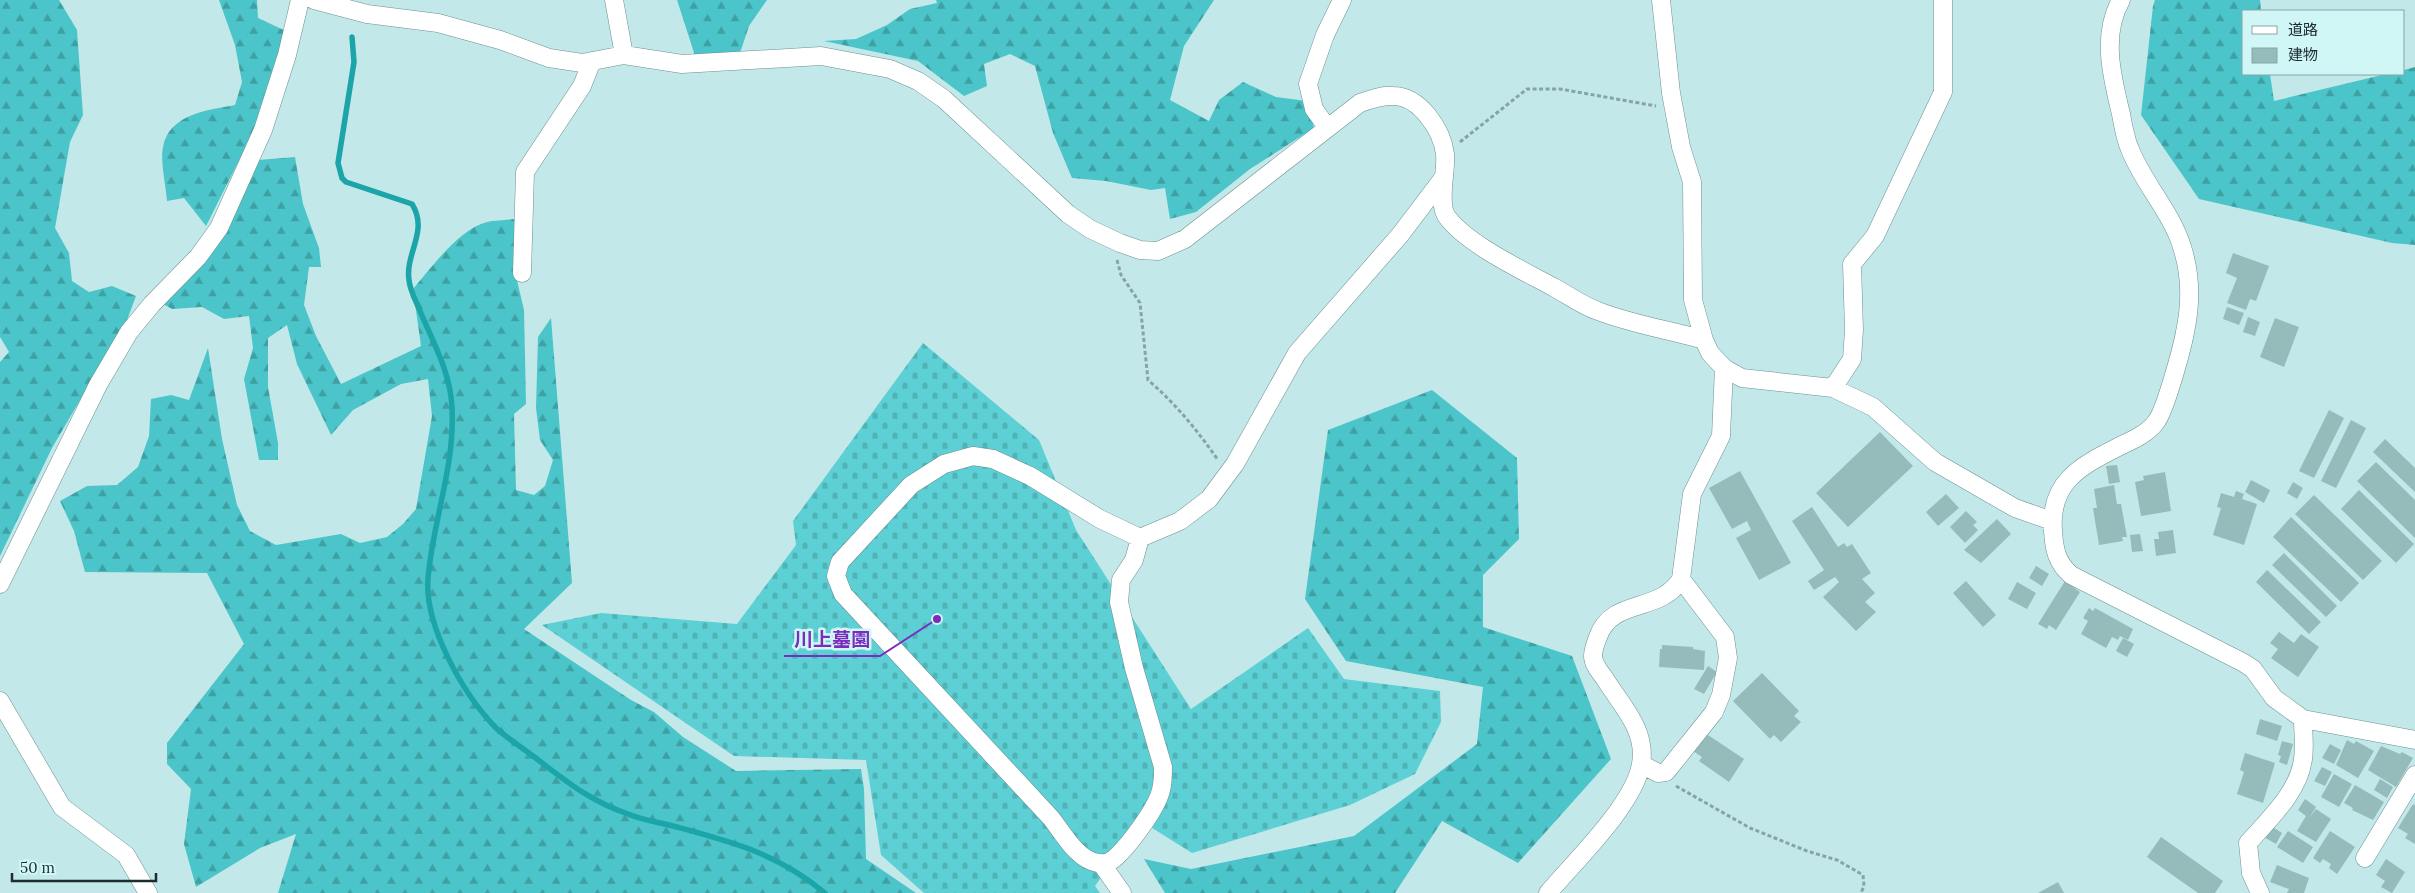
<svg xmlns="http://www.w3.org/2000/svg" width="2415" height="893" viewBox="0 0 2415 893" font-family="Lora,'Noto Sans JP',serif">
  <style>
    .forest { fill: url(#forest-firs) }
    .cemetery { fill: url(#cemetery-stones) }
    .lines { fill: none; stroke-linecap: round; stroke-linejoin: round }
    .stream { stroke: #1ba5a8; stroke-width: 5.5 }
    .building { fill: #96bbbb }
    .street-casing { stroke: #6d9090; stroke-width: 19 }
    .path { stroke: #87a4a5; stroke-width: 3; stroke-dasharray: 4 2.5; stroke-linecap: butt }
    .street { stroke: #fff; stroke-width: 18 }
    .leader { fill: none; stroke: #7b2cbf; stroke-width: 2 }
    .callout-dot { fill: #7b2cbf; stroke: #d0f6f6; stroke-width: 2 }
    .callout-label { font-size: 19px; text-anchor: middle; font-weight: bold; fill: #7b2cbf; stroke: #d0f6f6; stroke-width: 5; stroke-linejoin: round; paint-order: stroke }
  </style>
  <defs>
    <pattern id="forest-firs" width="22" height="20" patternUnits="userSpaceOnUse" patternTransform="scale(1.25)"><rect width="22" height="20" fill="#4bc5c9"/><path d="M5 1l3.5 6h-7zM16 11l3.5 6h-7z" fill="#3ea0a3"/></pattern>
    <pattern id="cemetery-stones" width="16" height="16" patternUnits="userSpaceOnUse" patternTransform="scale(1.25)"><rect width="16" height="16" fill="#5cd0d4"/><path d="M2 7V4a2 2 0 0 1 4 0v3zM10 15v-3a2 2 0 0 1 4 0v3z" fill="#50b3b6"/></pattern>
  </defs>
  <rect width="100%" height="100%" fill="#c3e8e9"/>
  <path class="forest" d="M0,0H59L77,30L83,115L70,142L55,228L69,253L72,281L89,292L112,286L136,296L127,320L52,448L0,556V362L9,352L0,337Z
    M219,0H257L258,18L288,32L269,101L206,226L184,198L167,201C166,186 160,161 163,147C169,114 208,110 235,105L242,82L235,45Z
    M677,0H767L749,26L737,62H697Z
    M936,0H1214L1184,46L1170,100L1209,121L1219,100L1243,82L1276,97L1307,101L1314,128L1250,169L1196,212L1170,219L1165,188L1151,190L1106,181L1072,178L1053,133L1035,66L1010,54L984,64L987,86L964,96L918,61L824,41L856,39L887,25L910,9L937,3Z
    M2155,0H2260L2261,11H2244V74H2270L2274,101L2386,74H2404V70L2415,67V245L2392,243L2199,199L2141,115L2153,6Z
    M295,157L303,204L319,248L321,267H309L304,305L316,336L341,384L421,346L413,289C432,267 459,229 487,222C496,220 506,220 514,219L516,276L524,310L526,404L514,414L516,490L534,495L545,486L553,460L540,440L536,408L538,337L551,318L572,583L524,629L631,700L654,712L683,737L736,771L861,769L864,789L866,859L916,893H278L296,834L260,848L196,887L184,844L191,789L167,764V743L244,644L207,573L85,572L74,531L60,501L87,486L117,485L138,467L149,436L151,399L171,395L189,400L208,348L222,439L237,505L250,531L276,545L341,534L360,543L387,537L403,524L416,509L432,416L428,379L401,384L353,410L331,435L297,364L287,325L268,338V387L278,443V460H259L244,379L253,348L249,316L224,319L202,307L172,309L158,301L258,160Z
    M1432,390L1517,458L1519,539L1483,575V627L1572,656L1611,759L1518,863L1442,821L1395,893H1165L1144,859L1191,869L1354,836L1477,744L1483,687L1346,661L1305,599L1328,430Z"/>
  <path class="cemetery" d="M923,343L1039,440L1076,530L1191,709L1308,628L1344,679L1440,691L1441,722L1415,774L1350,805L1192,853L1141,821L1095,886L1100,893H924L881,855L866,760L734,756L542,625L601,613L737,624L796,545L793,521Z"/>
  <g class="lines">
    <path class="stream" d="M352,37L354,62L338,163L342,178L346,182L412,204C429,231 405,253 409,280C410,291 416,301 420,311C433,342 451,374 452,408C455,467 433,520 428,578C424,626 464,695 496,728C507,738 521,747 533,756C566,781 588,800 628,814C642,820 658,822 673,826C732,842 777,853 825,893"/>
  </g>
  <path class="building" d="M2233,253L2269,266L2256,301L2250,299L2246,310L2227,303L2237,278L2226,273Z
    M2227,307L2244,313L2239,325L2223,319Z
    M2248,317L2260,322L2255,336L2243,332Z
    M2275,318L2299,327L2284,367L2260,357Z
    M2329,410L2344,418L2314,478L2299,471Z
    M2351,420L2366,428L2336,488L2321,481Z
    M1880,432L1913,466L1848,527L1816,493Z
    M2385,439L2415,468V492L2373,452Z
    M2376,462L2415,500V538L2357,481Z
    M2117,465L2120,482L2109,484L2106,466Z
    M1740,471L1791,563L1759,580L1736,538L1751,530L1747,521L1732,529L1709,488Z
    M2165,472L2171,511L2141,516L2135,482L2144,480L2143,476Z
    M2251,480L2270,490L2264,503L2245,492Z
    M2293,482L2303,488L2297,499L2287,493Z
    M2114,485L2117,504H2121L2127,537H2122L2123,541L2099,545L2093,508H2097L2094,489Z
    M2359,490L2414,544L2396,563L2341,509Z
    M2236,491L2244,494L2242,499L2257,504L2244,545L2213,535L2221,508L2217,507L2221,493L2234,497Z
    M1946,494L1959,508L1938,526L1926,512Z
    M2314,495L2382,561L2363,580L2295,514Z
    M1812,507L1838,547L1844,543L1847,547L1852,544L1871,573L1862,579L1875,593L1865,602L1876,612L1856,631L1823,597L1839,582L1835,577L1814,590L1808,581L1824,570L1792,521Z
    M1966,511L1977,522L1973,525L1978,530L1965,543L1950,527Z
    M2291,517L2359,583L2341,602L2273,537Z
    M1997,519L2011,534L1981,563L1964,550Z
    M2173,530L2176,553L2156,556L2154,539H2159L2158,532Z
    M2140,534L2143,551L2132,552L2130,535Z
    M2284,553L2337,606L2326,617L2272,565Z
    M2036,566L2049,574L2042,586L2029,578Z
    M2267,570L2321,622L2309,634L2256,582Z
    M1966,581L1996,615L1983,627L1953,593Z
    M2065,581L2080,592L2056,630L2049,625L2047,629L2038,624Z
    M2017,582L2036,593L2027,609L2008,599Z
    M2089,608L2093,611L2095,608L2133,629L2128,640L2120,636L2118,640L2112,637L2106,648L2081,634L2088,621L2083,618Z
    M2279,632L2294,643L2301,634L2319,647L2298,677L2271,658L2278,649L2270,643Z
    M2123,638L2134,644L2127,657L2116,651Z
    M1662,645L1693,647V649L1705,651L1704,670L1659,667L1660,649H1662Z
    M1708,666L1717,672L1704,694L1694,689Z
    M1762,673L1799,711L1794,716L1801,722L1781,742L1774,735L1770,739L1733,701Z
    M2260,719L2282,726L2277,741L2256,734Z
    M1705,733L1744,759L1729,782L1699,761L1702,757L1693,751Z
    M2347,740L2354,744L2356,741L2374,751L2358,778L2336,765Z
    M2282,741L2293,744L2287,765L2279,762L2281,756L2278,755Z
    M2330,744L2341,750L2334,764L2322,758Z
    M2381,746L2400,754L2402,752L2413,758L2396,787L2368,770Z
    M2245,753L2275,763L2263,803L2237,794L2244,772L2240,770Z
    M2322,767L2332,772L2325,786L2314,781Z
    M2334,774L2352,784L2339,807L2321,797Z
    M2380,779L2393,787L2387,798L2374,790Z
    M2355,785L2384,802L2373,820L2352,810L2353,808L2344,803Z
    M2305,799L2316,807L2309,818L2316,809L2331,819L2316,842L2297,831L2306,816L2298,810Z
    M2413,804L2415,805V844L2405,838L2408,834L2398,828Z
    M2271,826L2282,833L2276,844L2264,837Z
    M2288,831L2313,847L2303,863L2277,847Z
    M2330,831L2355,847L2337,874L2329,868L2331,864L2323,859L2320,863L2313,858Z
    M2161,837L2223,881L2215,893H2198L2147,857Z
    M2386,859L2405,872L2392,893L2381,887L2385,881L2376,875Z
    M2277,865L2309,878L2304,893H2287L2289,889L2270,882Z
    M2058,882L2064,893H2038Z"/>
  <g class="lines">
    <defs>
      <path id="street" d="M314,0L367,14L438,23L500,40L549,58L582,63L624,55L682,64L821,56L890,69L918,81L944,99L1068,214L1090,229L1120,243L1140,250L1158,251L1185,239L1360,103C1371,99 1382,95 1393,96C1420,96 1442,130 1445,154C1447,170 1437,204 1447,217C1468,245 1524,271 1555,288C1568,295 1583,306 1598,311C1631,324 1669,330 1704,340
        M614,0L624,55
        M1661,0L1671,93L1681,147L1692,182L1693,300L1704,340L1710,353L1724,368L1742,378L1833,388L1873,407L1935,462L2015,508L2052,521
        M2121,0C2101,35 2112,77 2121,114C2123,125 2125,137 2129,147C2142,182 2171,211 2182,247C2191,275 2191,304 2185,332C2182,349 2165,411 2156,422C2148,433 2135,439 2122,445C2083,465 2049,480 2053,531C2054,549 2057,563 2071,575L2244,663L2253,669L2274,698L2303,719L2415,740
        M1327,127L1314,109L1308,84L1325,35L1342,0
        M522,273L525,172L582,86L592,61
        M1833,388L1852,359L1854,330L1852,264L1875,236L1943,92V0
        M1140,538L1134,560L1121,580L1119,602L1134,668L1163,767C1163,774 1163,783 1161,790C1157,808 1130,844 1116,857C1111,862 1104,864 1098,863C1077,860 1063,833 1051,818L843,594L836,576L840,562L911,485L944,464L973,456L993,459L1030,476L1100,519L1140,538L1180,521L1209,499L1235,464L1297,353L1400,235L1444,177
        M0,584L98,385L129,332L152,304L198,257L219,228L263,130L287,55L300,0
        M0,701L62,807L126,855L148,893
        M1641,764L1658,773L1666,772L1714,712L1721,695L1728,658L1725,637L1681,579
        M2365,858L2415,775
        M1101,863L1122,893
        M1548,893C1575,861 1634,805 1641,764C1647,730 1621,705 1605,679C1600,672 1593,664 1593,656C1593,650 1596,642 1598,637C1612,597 1660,614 1681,579L1692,494L1721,436L1724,368
        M2260,893L2251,873L2248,843C2269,819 2299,792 2303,759C2305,746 2303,732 2303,719"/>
    </defs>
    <use href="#street" class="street-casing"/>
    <path class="path" d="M1460,142L1527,89H1560L1656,106
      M1117,260L1121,275L1140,303L1148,380C1176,404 1197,430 1218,460
      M1676,786L1750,828L1807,851L1837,860L1863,875L1864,886L1861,893"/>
    <use href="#street" class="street"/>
  </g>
  <path class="leader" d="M937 619L880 656H784"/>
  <circle class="callout-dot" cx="937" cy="619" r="5"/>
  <g class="callout-label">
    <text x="832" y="646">川上墓園</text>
  </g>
  <rect x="2242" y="10" width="162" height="65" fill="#d0f6f6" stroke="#88a5a5"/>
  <rect x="2252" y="26" width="25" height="8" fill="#ffffff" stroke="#88a5a5"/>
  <text x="2288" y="35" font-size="15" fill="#1d2c2c">道路</text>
  <rect x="2252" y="48" width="25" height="15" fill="#96bbbb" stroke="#88a5a5"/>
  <text x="2288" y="60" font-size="15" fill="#1d2c2c">建物</text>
  <path d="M12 873v8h144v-8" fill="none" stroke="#1d2c2c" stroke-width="2.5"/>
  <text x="20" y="873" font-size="15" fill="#1d2c2c" stroke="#d0f6f6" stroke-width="4" paint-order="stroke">50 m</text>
</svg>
